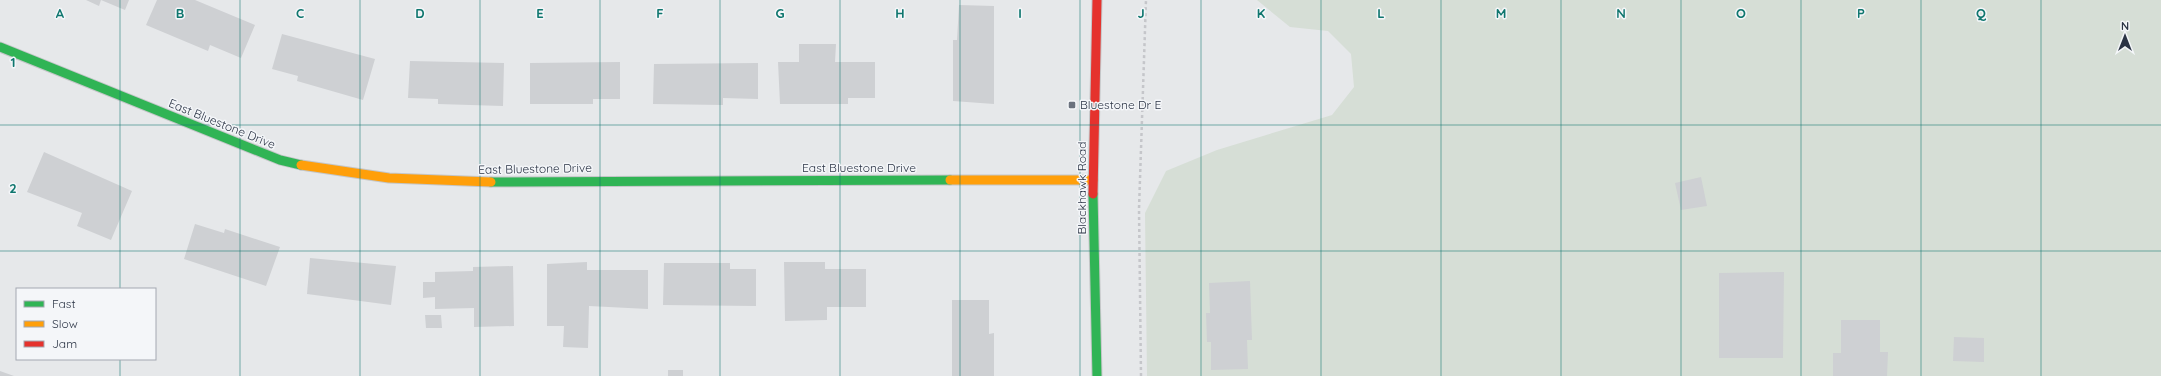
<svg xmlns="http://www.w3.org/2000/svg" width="2161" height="376" viewBox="0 0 2161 376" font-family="Quicksand,sans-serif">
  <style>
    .green { fill: #d6ded6 }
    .building { fill: #ced0d3 }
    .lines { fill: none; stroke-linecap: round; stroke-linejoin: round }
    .fast-casing { stroke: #c4c6c8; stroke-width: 11 }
    .slow-casing { stroke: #c4c6c8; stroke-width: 11 }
    .jam-casing { stroke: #c4c6c8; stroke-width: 11 }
    .path { stroke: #c5c6ca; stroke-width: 2.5; stroke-dasharray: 3 3; stroke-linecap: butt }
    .fast { stroke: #30b455; stroke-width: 9 }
    .slow { stroke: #ff9f0a; stroke-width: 9 }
    .jam { stroke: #e5322d; stroke-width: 9 }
    .grid { fill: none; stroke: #0f766e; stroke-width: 1; stroke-opacity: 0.55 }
    .poi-dot { fill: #6c737f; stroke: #f4f6f9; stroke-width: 1.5 }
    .labels { text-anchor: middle; stroke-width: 3; stroke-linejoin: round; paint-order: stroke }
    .poi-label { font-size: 12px; fill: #2b3445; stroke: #f4f6f9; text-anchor: start }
    .street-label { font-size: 12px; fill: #2b3445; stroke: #f4f6f9 }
    .grid-label { font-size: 13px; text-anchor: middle; font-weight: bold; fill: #0f766e; stroke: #f4f6f9; stroke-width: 3; stroke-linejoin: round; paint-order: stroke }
  </style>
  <rect width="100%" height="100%" fill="#e6e8ea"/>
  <path class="green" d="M1257,0H2161V376H1147L1145,213L1166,171L1217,150L1332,115L1354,87L1351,54L1328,31L1290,27Z"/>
  <path class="building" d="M86,0H129L125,10L101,0L99,6Z
    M157,0H195L255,25L241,58L210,45L208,51L146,25Z
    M959,5L994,6V104L953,101V40H957Z
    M282,34L375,59L363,100L297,81L298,76L272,69Z
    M799,44H836L835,62H875V98H848V104H780L778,62H799Z
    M410,61L504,63L503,106L438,104V99L408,98Z
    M620,62V99H593V104H530V63Z
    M758,63V99L723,98V105L653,104L654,64Z
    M44,152L132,191L111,240L77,226L82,213L27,192Z
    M1701,177L1707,206L1681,210L1675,183Z
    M195,224L224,233L225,229L280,247L266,286L184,259Z
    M310,258L396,266L391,305L307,294Z
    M587,262V270H648V309L589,306L588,348L563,347L564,326H547V264Z
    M784,262H825V269H866V307H827V320L785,321Z
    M664,263H730V269H756V306L663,305Z
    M513,266L514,326L474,327V308L435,309V297L423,298V282H435V272L473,271V267Z
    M1784,272L1783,358H1719V273Z
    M1250,281L1252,340H1247L1248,369L1211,370V342H1207L1206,313H1210L1209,283Z
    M952,300H989V334L994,333V376H952Z
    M425,315H441L442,328H426Z
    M1841,320H1880V352H1888L1887,376H1833V353H1841Z
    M1954,337L1984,338V362L1953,361Z
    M668,370H683V376H668Z
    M0,371L14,376H0Z"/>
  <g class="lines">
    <defs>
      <path id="fast" d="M0,47L280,160L301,165
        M491,182L950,180
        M1093,194L1097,376"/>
      <path id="slow" d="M301,165L389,178L491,182
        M950,180H1093"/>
      <path id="jam" d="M1093,194L1097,0"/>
    </defs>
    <use href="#fast" class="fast-casing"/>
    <use href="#slow" class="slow-casing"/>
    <use href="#jam" class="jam-casing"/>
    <path class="path" d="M1141,376L1139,209L1146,0"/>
    <use href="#fast" class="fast"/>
    <use href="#slow" class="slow"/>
    <use href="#jam" class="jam"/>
  </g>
  <path class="grid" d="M120,0V289M240,0V376M360,0V376M480,0V376M600,0V376M720,0V376M840,0V376M960,0V376M1080,0V376M1201,0V376M1321,0V376M1441,0V376M1561,0V376M1681,0V376M1801,0V376M1921,0V376M2041,0V376M0,125H2161M0,251H2161M120,359V376"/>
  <rect class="poi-dot" x="1068" y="101" width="8" height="8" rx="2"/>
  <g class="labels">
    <g class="poi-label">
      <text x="1080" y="109">Bluestone Dr E</text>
    </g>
    <g class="street-label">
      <text transform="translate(222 124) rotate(22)" y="4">East Bluestone Drive</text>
      <text x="859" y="172">East Bluestone Drive</text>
      <text transform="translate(535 169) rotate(-1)" y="4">East Bluestone Drive</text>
      <text transform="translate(1082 188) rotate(-90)" y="4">Blackhawk Road</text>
    </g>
  </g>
  <g class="grid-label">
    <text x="60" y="18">A</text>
    <text x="180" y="18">B</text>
    <text x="300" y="18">C</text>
    <text x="420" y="18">D</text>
    <text x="540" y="18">E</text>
    <text x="660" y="18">F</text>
    <text x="780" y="18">G</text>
    <text x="900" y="18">H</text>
    <text x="1020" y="18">I</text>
    <text x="1141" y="18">J</text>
    <text x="1261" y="18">K</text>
    <text x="1381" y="18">L</text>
    <text x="1501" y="18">M</text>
    <text x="1621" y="18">N</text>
    <text x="1741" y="18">O</text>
    <text x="1861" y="18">P</text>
    <text x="1981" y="18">Q</text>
    <text x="13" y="67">1</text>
    <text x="13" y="193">2</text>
  </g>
  <rect x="16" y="288" width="140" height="72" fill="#f4f6f9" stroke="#a4a8b1"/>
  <rect x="24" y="301" width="20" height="6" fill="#30b455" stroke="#a4a8b1"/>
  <text x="52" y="308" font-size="12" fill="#2b3445">Fast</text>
  <rect x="24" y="321" width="20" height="6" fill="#ff9f0a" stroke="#a4a8b1"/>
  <text x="52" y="328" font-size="12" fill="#2b3445">Slow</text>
  <rect x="24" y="341" width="20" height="6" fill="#e5322d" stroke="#a4a8b1"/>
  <text x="52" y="348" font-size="12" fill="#2b3445">Jam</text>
  <g transform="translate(2125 36)" stroke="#f4f6f9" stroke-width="3" paint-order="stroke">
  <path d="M0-3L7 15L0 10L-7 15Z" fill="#2b3445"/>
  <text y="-6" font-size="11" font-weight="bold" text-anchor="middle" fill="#2b3445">N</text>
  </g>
</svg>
